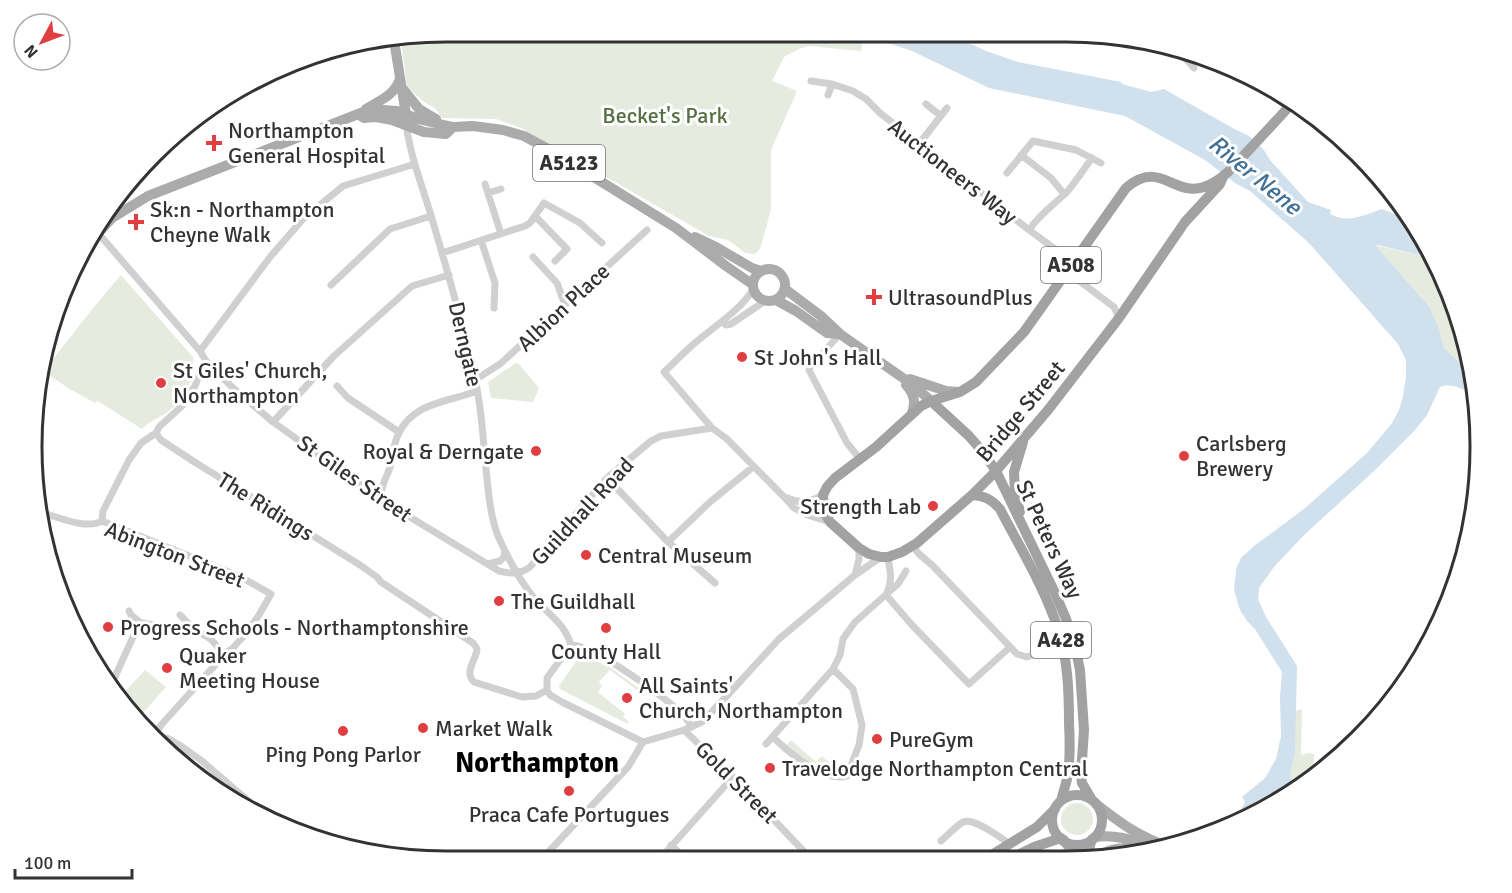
<svg xmlns="http://www.w3.org/2000/svg" width="1512" height="893" viewBox="0 0 1512 893" font-family="Signika,sans-serif">
  <style>
    .green { fill: #e5ecdf }
    .water { fill: #d0e0ed }
    .lines { fill: none; stroke-linecap: round; stroke-linejoin: round }
    .minor { stroke: #d0d0d0; stroke-width: 7 }
    .primary { stroke: #ababab; stroke-width: 10 }
    .trunk { stroke: #a2a2a2; stroke-width: 10 }
    .poi-dot { fill: #e13e41; stroke: #fff; stroke-width: 2 }
    .labels { text-anchor: middle; stroke-width: 6; stroke-linejoin: round; paint-order: stroke }
    .shield { fill: #fff; stroke: #707070; stroke-width: 1.5 }
    .shield-label { font-size: 21px; font-weight: bold; fill: #333 }
    .park-label { font-size: 22px; fill: #546f40; stroke: #fff }
    .poi-label { font-size: 22px; fill: #333; stroke: #fff; text-anchor: start }
    .street-label { font-size: 22px; fill: #333; stroke: #fff }
    .water-label { font-size: 24px; font-style: italic; fill: #417095; stroke: #fff }
    .district-label { font-size: 28px; font-weight: bold; fill: #000; stroke: #fff }
    .rim { fill: none; stroke: #333; stroke-width: 3 }
  </style>
  <rect width="100%" height="100%" fill="#fff"/>
  <path class="green" d="M447,32H860L863,40L861,51L809,46L801,48L784,57L772,81L797,91L771,150V210L760,249L755,254L745,253L728,240L709,236L521,128L496,119L442,118L435,108L424,102L407,87L401,39Z
    M1375,245L1424,256L1430,255L1432,256L1449,288L1473,366V375L1444,348L1428,305Z
    M121,275L193,357C195,378 186,398 169,411C160,418 150,420 142,429L98,401L95,403L68,388L46,373V370L49,364L93,308Z
    M516,363L519,364L539,388L533,402L491,398L488,382Z
    M581,654L611,668L644,692L642,694L610,670L599,682L602,686L598,692L625,714L623,717L629,722L628,724L560,689L559,686Z
    M145,670L166,687L142,714L121,696Z
    M1302,709L1301,754L1304,755L1307,753L1314,754L1313,777L1308,781L1299,778L1301,786L1294,790L1290,775L1295,753V711Z
    M791,740L816,762L822,756L836,769L844,763L842,768C825,778 800,756 787,745Z
    M168,746L170,747L194,765L219,788L218,793Z
    M1061 819a16 16 0 1 1 32 0a16 16 0 1 1-32 0Z"/>
  <path class="water" d="M705,32H945L986,51L1018,62L1121,82L1122,84L1151,92L1164,89L1236,130C1251,135 1263,146 1270,160L1308,202L1331,210L1330,214C1347,224 1365,215 1382,209L1414,222L1432,256L1430,255L1424,256L1378,245L1376,246L1428,305L1438,326L1444,348L1473,375L1476,397C1465,390 1453,382 1440,387L1427,415L1415,430L1373,472L1303,536L1274,567L1259,588L1258,599L1266,617L1297,666L1295,753L1290,775L1294,791L1274,805L1272,794L1256,810V813L1237,821L1238,815L1245,802L1242,797L1265,778L1276,759L1281,736L1280,697L1282,672L1255,629L1247,621L1240,610L1234,590L1236,569L1241,558L1254,546L1304,509L1367,453L1392,423L1399,410L1403,396L1406,377V360L1398,344L1309,243L1250,191L1235,183L1205,160L1125,116L989,88L912,51L891,44L877,41L798,38L795,34L747,33C744,35 742,38 739,40C729,46 714,36 705,32Z"/>
  <g class="lines">
    <path class="minor" d="M1075,32L1099,37L1109,36
      M1186,51L1182,55L1194,68
      M811,81L832,84L853,91L866,99L880,113L1029,230L1073,262
      M828,95L832,84
      M926,104L941,116
      M406,124C410,154 421,183 430,212C446,267 463,322 475,379C481,405 483,433 485,460C488,485 489,513 498,536C507,556 521,583 535,599C550,616 564,623 571,645
      M919,144L947,108
      M1021,155L1051,178L1064,194
      M1007,173L1033,141L1076,150L1101,163
      M485,184L501,234
      M488,193L501,189
      M535,216L567,249L555,261
      M1029,230C1039,215 1053,205 1066,193C1076,182 1083,170 1092,158
      M98,233L200,351L206,361L233,388L273,422L385,502L499,571C510,574 521,574 530,567L607,478L651,441L661,436L712,428
      M481,240L495,283L494,308
      M442,253L525,226L530,223L544,203L580,223L602,243
      M533,257L557,283L565,305
      M1064,275L1074,277L1114,307L1119,318
      M331,285L390,229L431,216
      M753,290C739,311 716,325 696,342C685,351 675,362 664,372L712,428L727,439L784,497L794,508L807,515L830,522
      M722,322L726,325L731,324L765,301
      M840,334L810,367L809,370L847,443L860,459
      M200,351L270,257L303,219L343,186L415,164
      M475,381L481,376L500,364L647,230
      M337,386L348,398L399,432
      M273,422L334,356L412,286L449,275
      M156,433L161,440L193,461L360,565L377,577L381,582L473,643L476,647L477,650C475,661 464,673 474,682L522,697L536,696L547,690
      M607,478L668,542L715,583
      M381,498C380,487 387,477 390,467C393,456 393,445 398,435C412,402 449,402 477,391
      M787,498C800,504 810,502 823,495
      M42,513C59,517 86,530 102,521L239,576L271,594L259,615L248,631L232,649L221,655L216,664L162,724L155,734
      M102,521L103,511L129,460L141,443L156,433L159,427L182,406L195,386L201,371L206,361
      M668,542L710,502L753,467
      M912,545L919,554L932,565L1017,654L1027,657L1063,646
      M488,564L500,561L504,557L505,551
      M855,575L859,559V548
      M887,593C893,578 890,572 888,557
      M886,595L912,625L969,684L1009,648
      M129,611L131,615L141,623
      M180,615L196,631
      M571,645C594,645 666,698 683,715C687,719 689,723 692,727
      M109,685L113,681L138,626L141,623L196,631C208,636 217,642 221,655
      M547,690L550,695L562,702L643,742
      M547,690V678L571,645
      M684,730L733,777L813,861
      M773,737C788,752 825,783 847,776L859,745L862,725L853,689L833,669
      M158,738H167L181,746L202,761L267,817
      M643,742L684,730L702,722L724,699L779,639L855,575L881,557
      M766,744L833,669L840,655L843,639L847,633L855,622L898,584L906,571
      M941,841C947,836 957,825 963,822C974,817 1001,838 1010,844
      M671,845L688,861
      M540,861L628,767L643,742
      M658,861L733,777"/>
    <path class="primary" d="M394,40L406,115
      M402,88L419,109L436,119
      M366,109C380,100 394,96 400,79
      M359,115L364,118L376,117L392,120L424,132L446,134L453,127
      M695,237L716,247L752,268L761,271
      M78,265L98,233L112,218L148,196L371,109L397,111L418,119L453,127L473,126L503,130L524,136L550,150L676,228L726,266L752,284
      M753 285a16 16 0 1 1 32 0a16 16 0 1 1-32 0Z
      M785,289L821,316L840,334L913,385L931,401
      M776,300L796,311L827,333L840,334
      M910,379L946,391L959,392
      M906,385C914,394 916,401 912,413
      M1096,804C1123,825 1138,836 1171,848
      M1095,837C1114,834 1129,839 1147,846
      M1064,840L1068,846L1074,861
      M1095,860C1108,846 1129,846 1146,852
      M1089,861L1090,846L1092,839"/>
    <path class="trunk" d="M1223,177L1220,184L1185,222L1119,318L1048,410L996,471L972,495L917,543L902,552L888,557H881L869,554L859,548L830,522L824,512L823,495L827,487L835,478L876,447L921,406L931,401L960,392L976,382L1024,332L1126,188C1160,159 1173,197 1204,187C1222,181 1234,166 1247,152C1263,135 1279,118 1294,101
      M931,401L969,436L983,452L996,471L1055,593L1066,619L1075,646L1080,670L1084,730L1081,775L1082,783L1092,800
      M972,495C985,496 991,499 1000,509C1020,548 1044,586 1058,629C1068,660 1069,692 1069,724C1070,741 1070,758 1068,775C1066,784 1063,793 1061,801
      M1020,512L1015,492L1014,472L1023,442
      M1052 820a25 25 0 1 1 50 0a25 25 0 1 1-50 0Z
      M982,861L1037,827L1055,809
      M1005,861L1034,847L1061,838"/>
  </g>
  <g class="poi-dot">
    <path d="M211 134h6v6h6v6h-6v6h-6v-6h-6v-6h6z"/>
    <path d="M133 213h6v6h6v6h-6v6h-6v-6h-6v-6h6z"/>
    <path d="M871 288h6v6h6v6h-6v6h-6v-6h-6v-6h6z"/>
    <circle cx="742" cy="357" r="6"/>
    <circle cx="161" cy="383" r="6"/>
    <circle cx="536" cy="451" r="6"/>
    <circle cx="1184" cy="456" r="6"/>
    <circle cx="933" cy="506" r="6"/>
    <circle cx="586" cy="555" r="6"/>
    <circle cx="499" cy="601" r="6"/>
    <circle cx="108" cy="627" r="6"/>
    <circle cx="606" cy="628" r="6"/>
    <circle cx="167" cy="668" r="6"/>
    <circle cx="627" cy="698" r="6"/>
    <circle cx="423" cy="728" r="6"/>
    <circle cx="343" cy="731" r="6"/>
    <circle cx="877" cy="739" r="6"/>
    <circle cx="770" cy="768" r="6"/>
    <circle cx="569" cy="791" r="6"/>
  </g>
  <g class="labels">
    <g class="shield">
      <rect x="533" y="145" width="72" height="36" rx="4.5"/>
      <rect x="1041" y="247" width="60" height="36" rx="4.5"/>
      <rect x="1031" y="622" width="60" height="36" rx="4.5"/>
    </g>
    <g class="shield-label">
      <text x="569" y="170">A5123</text>
      <text x="1071" y="272">A508</text>
      <text x="1061" y="647">A428</text>
    </g>
    <g class="park-label">
      <text x="665" y="123">Becket's Park</text>
    </g>
    <g class="poi-label">
      <text x="228" y="138">Northampton<tspan x="228" dy="25">General Hospital</tspan></text>
      <text x="150" y="217">Sk:n - Northampton<tspan x="150" dy="25">Cheyne Walk</tspan></text>
      <text x="888" y="305">UltrasoundPlus</text>
      <text x="754" y="365">St John's Hall</text>
      <text x="173" y="378">St Giles' Church,<tspan x="173" dy="25">Northampton</tspan></text>
      <text x="1196" y="451">Carlsberg<tspan x="1196" dy="25">Brewery</tspan></text>
      <text x="524" y="459" text-anchor="end">Royal &amp; Derngate</text>
      <text x="921" y="514" text-anchor="end">Strength Lab</text>
      <text x="598" y="563">Central Museum</text>
      <text x="511" y="609">The Guildhall</text>
      <text x="120" y="635">Progress Schools - Northamptonshire</text>
      <text x="606" y="659" text-anchor="middle">County Hall</text>
      <text x="179" y="663">Quaker<tspan x="179" dy="25">Meeting House</tspan></text>
      <text x="639" y="693">All Saints'<tspan x="639" dy="25">Church, Northampton</tspan></text>
      <text x="435" y="736">Market Walk</text>
      <text x="889" y="747">PureGym</text>
      <text x="343" y="762" text-anchor="middle">Ping Pong Parlor</text>
      <text x="782" y="776">Travelodge Northampton Central</text>
      <text x="569" y="822" text-anchor="middle">Praca Cafe Portugues</text>
    </g>
    <g class="street-label">
      <text transform="translate(953 171) rotate(38)" y="8">Auctioneers Way</text>
      <text transform="translate(563 307) rotate(-43)" y="8">Albion Place</text>
      <text transform="translate(466 344) rotate(77)" y="8">Derngate</text>
      <text transform="translate(1020 411) rotate(-50)" y="8">Bridge Street</text>
      <text transform="translate(355 478) rotate(35)" y="8">St Giles Street</text>
      <text transform="translate(266 506) rotate(32)" y="8">The Ridings</text>
      <text transform="translate(582 511) rotate(-47)" y="8">Guildhall Road</text>
      <text transform="translate(1050 539) rotate(65)" y="8">St Peters Way</text>
      <text transform="translate(175 554) rotate(21)" y="8">Abington Street</text>
      <text transform="translate(737 782) rotate(45)" y="8">Gold Street</text>
    </g>
    <g class="water-label">
      <text transform="translate(1255 175) rotate(39)" y="8">River Nene</text>
    </g>
    <g class="district-label">
      <text x="537" y="772">Northampton</text>
    </g>
  </g>
  <path d="M0 0H1512V893H0ZM446 42H1066A404 404 0 0 1 1470 446V447A404 404 0 0 1 1066 851H446A404 404 0 0 1 42 447V446A404 404 0 0 1 446 42Z" fill="#fff" fill-rule="evenodd"/>
  <path class="rim" d="M446 42H1066A404 404 0 0 1 1470 446V447A404 404 0 0 1 1066 851H446A404 404 0 0 1 42 447V446A404 404 0 0 1 446 42Z"/>
  <g transform="translate(42 42) rotate(229)"><circle r="28" fill="#ffffff" stroke="#adadad" stroke-width="1.5"/>
  <path d="M0-4.5L10 22L0 15L-10 22Z" fill="#e13e41"/>
  <text y="-9" font-size="16" font-weight="bold" text-anchor="middle" fill="#333333">N</text>
  </g>
  <path d="M15 869v9h117v-9" fill="none" stroke="#333333" stroke-width="3"/>
  <text x="24" y="869" font-size="18" fill="#333333" stroke="#ffffff" stroke-width="4.5" paint-order="stroke">100 m</text>
</svg>
